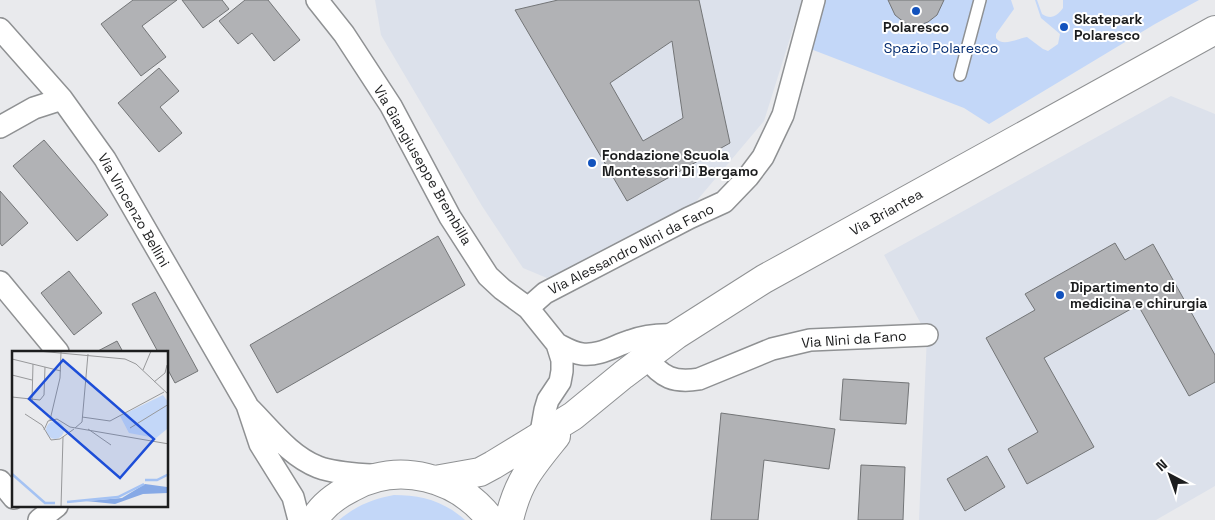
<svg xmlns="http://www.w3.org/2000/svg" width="1215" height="520" viewBox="0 0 1215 520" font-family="'Space Grotesk',sans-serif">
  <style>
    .built { fill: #dce1eb }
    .green { fill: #c3d7f8 }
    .building { fill: #b1b2b5; stroke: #737577; fill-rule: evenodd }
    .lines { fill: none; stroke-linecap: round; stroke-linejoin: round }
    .service-casing { stroke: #8f9193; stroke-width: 14 }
    .minor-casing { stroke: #8f9193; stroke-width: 24 }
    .secondary-casing { stroke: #8f9193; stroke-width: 30 }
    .service { stroke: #fff; stroke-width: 11 }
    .minor { stroke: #fff; stroke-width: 21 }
    .secondary { stroke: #fff; stroke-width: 28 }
    .poi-dot { fill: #1252bd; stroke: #fff; stroke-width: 2 }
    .labels { text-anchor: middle; stroke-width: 4; stroke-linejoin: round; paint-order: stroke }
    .poi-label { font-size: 14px; font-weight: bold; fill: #1c1d1e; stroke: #fff; text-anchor: start }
    .park-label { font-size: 14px; fill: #042d72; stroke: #fff }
    .street-label { font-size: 14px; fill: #1c1d1e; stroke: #fff }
    .inset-river { fill: none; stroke: #a4c2f3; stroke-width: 2.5 }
    .inset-road { fill: none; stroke: #97989a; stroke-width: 1 }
    .view { fill: #1d4ed8; fill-opacity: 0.15; stroke: #1d4ed8; stroke-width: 2.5 }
    .inset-edge { fill: none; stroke: #1c1d1e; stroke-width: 2.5 }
  </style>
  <rect width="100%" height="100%" fill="#e9eaed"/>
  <path class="built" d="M375,0H802L764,121L688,211L547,278L523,268L482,206L381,35Z
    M1171,96L1215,114V486L1156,520H919L927,335L884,255Z"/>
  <path class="green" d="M822,0H1011L1014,9L996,34V38C1002,47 1017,39 1027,37L1043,49L1048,51L1058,44L1060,34L1041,18L1035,0H1037L1042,14C1051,20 1057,16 1063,8V0H1199L1155,24L989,124L964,108L808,48Z
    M394,495C421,495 444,501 465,520H339C356,506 372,499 394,495Z"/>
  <path class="building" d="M133,0H177L142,26L166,57L141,76L101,24Z
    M182,0H222L229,9L203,28Z
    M245,0H268L300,40L274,61L252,33L238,44L219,21Z
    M558,0H699L730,143L627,201L515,10ZM672,41L683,118L643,141L610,83Z
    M888,0H944L937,15L928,22L917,26L905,23L895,15Z
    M159,68L179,91L160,107L182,133L159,152L118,103Z
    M44,140L108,215L77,241L13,166Z
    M0,191L28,223L2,246L0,243Z
    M438,236L465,285L277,393L250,345Z
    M1115,243L1125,260L1153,244L1215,355V382L1189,396L1138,305L1044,358L1094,447L1027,484L1008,449L1038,432L986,338L1035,310L1025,294Z
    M69,271L102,313L74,335L41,293Z
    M155,292L198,371L175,383L168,370V352H158L132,304Z
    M117,341L123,352H96Z
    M843,379L909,383L906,424L840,420Z
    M721,413L835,429L829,469L764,460L758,520H711Z
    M987,456L1005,487L965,511L947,479Z
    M861,465L905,467L903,520H858Z"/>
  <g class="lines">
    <defs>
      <path id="service" d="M960,75L980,0"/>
      <path id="minor" d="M317,0L344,34L391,106L450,217L488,276L502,289L528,308L557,344L562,360V371L560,382L548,400L545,410L540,438
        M0,29L62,99L105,159L247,405L260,444L293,497L299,520
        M0,127L34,108L62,99
        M0,282L58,352
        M528,308L545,293L689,218L724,202L748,177L763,157L783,115L814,0
        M557,344C565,348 573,353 582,354C600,356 614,346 630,341C646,335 660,334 676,335
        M646,357C662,378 674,383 699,379L772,349L810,340L927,335
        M250,409C271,430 290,456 318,467C337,474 360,474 380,476
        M0,481L14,498
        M39,520L57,506"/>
      <path id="secondary" d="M435,480L480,472L493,465L573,416L623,375L676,335L764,279L1215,30
        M314,520C322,506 337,495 351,488C399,461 458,477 491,520
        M509,520C518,481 531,467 556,436"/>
    </defs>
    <use href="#service" class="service-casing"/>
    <use href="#minor" class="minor-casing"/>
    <use href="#secondary" class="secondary-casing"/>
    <use href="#service" class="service"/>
    <use href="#minor" class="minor"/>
    <use href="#secondary" class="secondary"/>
  </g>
  <g class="poi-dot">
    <circle cx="916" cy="11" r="5"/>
    <circle cx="1064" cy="27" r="5"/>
    <circle cx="592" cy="163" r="5"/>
    <circle cx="1060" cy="295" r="5"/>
  </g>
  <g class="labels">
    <g class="poi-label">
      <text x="1074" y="24">Skatepark<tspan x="1074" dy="16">Polaresco</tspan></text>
      <text x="916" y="32" text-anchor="middle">Polaresco</text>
      <text x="602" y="160">Fondazione Scuola<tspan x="602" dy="16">Montessori Di Bergamo</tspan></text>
      <text x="1070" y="292">Dipartimento di<tspan x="1070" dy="16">medicina e chirurgia</tspan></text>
    </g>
    <g class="park-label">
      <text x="941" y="53">Spazio Polaresco</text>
    </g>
    <g class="street-label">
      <text transform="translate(423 165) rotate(60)" y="5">Via Giangiuseppe Brembilla</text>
      <text transform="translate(134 210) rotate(60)" y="5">Via Vincenzo Bellini</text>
      <text transform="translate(886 212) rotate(-29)" y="5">Via Briantea</text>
      <text transform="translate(631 249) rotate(-27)" y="5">Via Alessandro Nini da Fano</text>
      <text transform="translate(854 339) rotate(-4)" y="5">Via Nini da Fano</text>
    </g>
  </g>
  <g transform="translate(12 351)">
    <rect width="156" height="156" fill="#e9eaed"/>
    <path d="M151,44L156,51L155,78L144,87L117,82L108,65ZM34 79a9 9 0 1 1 18 0a9 9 0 1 1-18 0Z" fill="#c3d7f8"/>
    <path d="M133,133L155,136V142L131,143L103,153L74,150L110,147Z" fill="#86a9e6"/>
    <path class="inset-river" d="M0,123L33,152H43M133,129H145L157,123M55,151L106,146L132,133"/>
    <path class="inset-road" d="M26,0L113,8L124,13L157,44M0,8L49,20M131,19L139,0M0,24L20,29M142,31L153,22L155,14M0,46L28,49L32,44L33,16M20,50L21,13M13,63L30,74L39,89L48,88L62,78M70,66L98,70L152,41M38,69L48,27L49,1M63,77L70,71L76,3M118,77L157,53M76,78L99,94M32,79L36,70L45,68L58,76L157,93M49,156L51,86"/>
    <path class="view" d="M51,9L142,88L108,127L17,48Z"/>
    <rect width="156" height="156" class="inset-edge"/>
  </g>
  <g transform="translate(1170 475) rotate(319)" stroke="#ffffff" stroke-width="4" paint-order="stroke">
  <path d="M0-4L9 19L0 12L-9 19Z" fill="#1c1d1e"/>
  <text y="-8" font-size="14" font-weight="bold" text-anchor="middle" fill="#1c1d1e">N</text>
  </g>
</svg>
